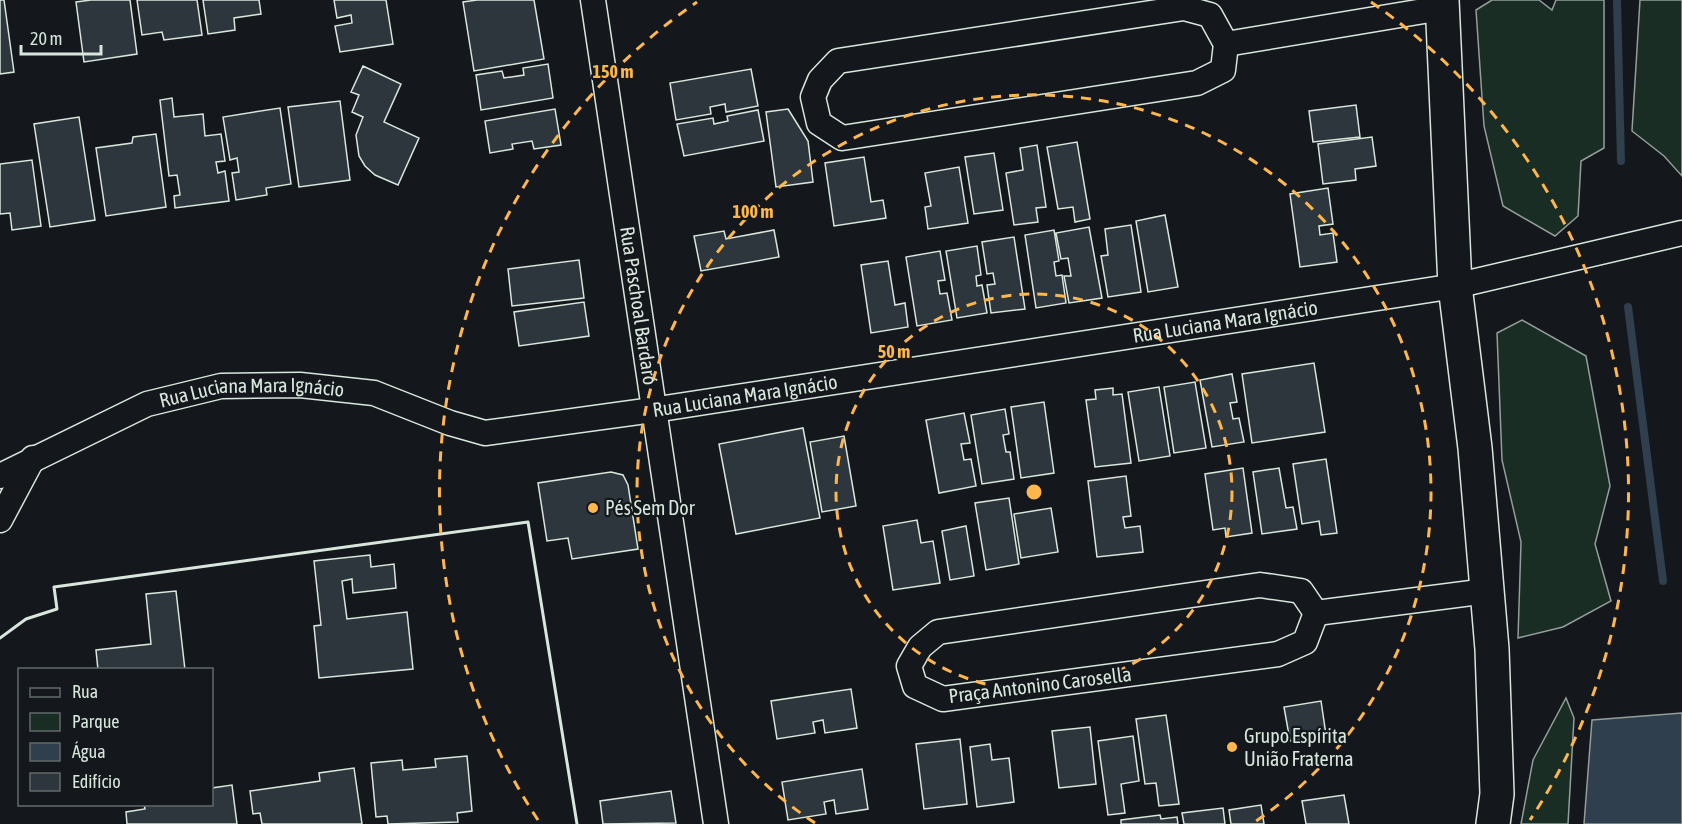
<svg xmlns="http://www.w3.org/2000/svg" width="1682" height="824" viewBox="0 0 1682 824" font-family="'Asap Condensed',sans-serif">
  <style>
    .green { fill: #1a2d24; stroke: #939e99; stroke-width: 1.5 }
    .water { fill: #2f3f4d; stroke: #939e99; stroke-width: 1.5 }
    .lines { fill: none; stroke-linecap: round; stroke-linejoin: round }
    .stream { stroke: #2f3f4d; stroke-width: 8 }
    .building { fill: #2c363c; stroke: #d8e6dc; stroke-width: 1.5 }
    .minor-casing { stroke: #d8e6dc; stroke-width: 27 }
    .secondary-casing { stroke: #d8e6dc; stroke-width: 36 }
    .minor { stroke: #14181c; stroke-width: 24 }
    .secondary { stroke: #14181c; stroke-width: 33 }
    .wall { stroke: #d8e6dc; stroke-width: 3 }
    .ring { fill: none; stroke: #ffb74d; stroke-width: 3; stroke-dasharray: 10 8 }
    .poi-dot { fill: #ffb74d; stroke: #14181c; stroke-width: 2 }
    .labels { text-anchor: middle; stroke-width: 4.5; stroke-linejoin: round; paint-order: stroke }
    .street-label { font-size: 20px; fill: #d8e6dc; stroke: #14181c }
    .poi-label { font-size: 20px; fill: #d8e6dc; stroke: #14181c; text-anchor: start }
    .centre { fill: #ffb74d; stroke: #14181c; stroke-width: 3 }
    .ring-label { font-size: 18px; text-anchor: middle; font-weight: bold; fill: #ffb74d; stroke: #14181c; stroke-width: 4.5; stroke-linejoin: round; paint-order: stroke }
  </style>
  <rect width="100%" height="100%" fill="#14181c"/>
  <path class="green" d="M1492,0H1539L1552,10L1556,0H1604V148L1581,161L1578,216L1555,236L1503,206L1484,126L1476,10Z
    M1640,0H1682V176L1664,156L1632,131Z
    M1522,320L1586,356L1610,486L1595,544L1611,601L1563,627L1518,638L1521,542L1502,460L1497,333Z
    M1566,698L1574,718L1568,824H1521L1533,760Z"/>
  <path class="water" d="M1682,713V824H1584L1592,720Z"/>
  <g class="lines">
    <path class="stream" d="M1617,0L1621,161
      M1628,307L1663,581"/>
  </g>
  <path class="building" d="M0,0H4L14,72L0,74Z
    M91,0H130L137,54L84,62L76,2Z
    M137,0H197L202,35L164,40L162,32L142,35Z
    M203,0H259L261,14L234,18L235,30L208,34Z
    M334,0H386L393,44L340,52L335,26L352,23L351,15L337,18Z
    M477,0H534L544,59L474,71L463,2Z
    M548,64L553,98L481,110L476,75L502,71L504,78L524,75L523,68Z
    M363,66L401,84L384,122L419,138L398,185L375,175L365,166L359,156L356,135L363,117L352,112L359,95L351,92Z
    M751,69L758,106L726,112L725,104L710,107L711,114L676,120L670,83Z
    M172,98L174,117L203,114L205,136L221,134L225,161L216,162L218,173L225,171L229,201L175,208L174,196L180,195L177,175L169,176L160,100Z
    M340,101L350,180L299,187L288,107Z
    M1356,105L1360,137L1313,142L1309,111Z
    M280,108L291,184L266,188L267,195L236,200L232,173L239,172L237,158L230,160L223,117Z
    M555,109L561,145L534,149L532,141L512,144L513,149L490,153L485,121Z
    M788,109L808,141L813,182L776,187L766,112Z
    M758,110L764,141L684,156L677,124L713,118L714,124L728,121L727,116Z
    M79,117L95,220L50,227L34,124Z
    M156,134L166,207L106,216L96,148L132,143L133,137Z
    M1372,137L1376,166L1355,169L1356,180L1323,184L1318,144Z
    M1077,142L1090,219L1075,222L1073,207L1058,209L1047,147Z
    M1037,145L1046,207L1036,208L1038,222L1014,225L1006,173L1023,170L1020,148Z
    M994,153L1003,210L974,214L965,157Z
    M864,157L871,202L883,200L886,218L834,226L825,163Z
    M32,160L41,226L12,230L10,213L0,214V164Z
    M959,167L968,223L928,229L925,207L931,206L925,173Z
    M1328,188L1333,224L1319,226L1320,235L1333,233L1337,262L1300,267L1290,194Z
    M1165,215L1178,287L1148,292L1136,221Z
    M1131,225L1141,292L1108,297L1101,256L1108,255L1105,229Z
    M1089,227L1102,298L1069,303L1064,276H1071L1068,258L1061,259L1056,233Z
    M774,230L779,257L701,271L694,236L724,231L726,239Z
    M1054,230L1059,261L1054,262L1056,276L1062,275L1066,303L1036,308L1025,235Z
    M1014,237L1025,309L991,313L987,285L995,284L993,273L987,274L982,242Z
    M977,246L981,275L976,276L977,286L982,285L987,313L957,318L946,251Z
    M940,251L945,280L938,281L940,294L947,293L952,320L917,326L906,257Z
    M579,260L584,298L512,306L508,269Z
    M888,261L895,305L905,303L908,327L871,333L861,265Z
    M584,302L589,336L519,346L514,312Z
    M1314,363L1325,432L1252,443L1242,374Z
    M1232,374L1237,402L1230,403L1233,419L1239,418L1244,442L1212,447L1200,380Z
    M1195,382L1206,448L1174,453L1164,387Z
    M1159,387L1170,456L1139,461L1128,392Z
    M1113,388V395L1122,394L1131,463L1095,467L1086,400L1096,399L1095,390Z
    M1044,402L1054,473L1021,478L1011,407Z
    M1005,409L1009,434L1003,435L1006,452H1010L1014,479L982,484L971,415Z
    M964,413L970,443L961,444L964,460L971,459L976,486L939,493L926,420Z
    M803,428L820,518L736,534L719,444Z
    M844,436L856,506L822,512L810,442Z
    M1326,459L1337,533L1321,535L1319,521L1302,524L1293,464Z
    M1243,468L1252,533L1226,537L1225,528L1213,530L1205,474Z
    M1279,468L1286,508L1293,507L1297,529L1262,534L1253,472Z
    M611,472L623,475L628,485L638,549L572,559L568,538L547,541L538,483Z
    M1126,476L1131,516L1123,517L1125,528L1140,526L1143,552L1097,557L1088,481Z
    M1009,498L1019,564L986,570L975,503Z
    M1051,508L1058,552L1021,558L1014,514Z
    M917,520L921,543L933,541L940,583L893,590L883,526Z
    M966,526L974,576L950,580L942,531Z
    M370,555L371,567L394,564L396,588L353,593L352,579L342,581L347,619L407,612L413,669L319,678L314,626L321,625L314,561Z
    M176,591L185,670H98L96,650L151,644L146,594Z
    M851,689L857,728L825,733L823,720L813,722L815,733L777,739L771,701Z
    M1321,701L1326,735L1290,741L1284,707Z
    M1166,715L1179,804L1159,806L1156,783L1145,784L1136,719Z
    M1090,727L1096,784L1059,788L1052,731Z
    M1133,736L1139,781L1121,784L1125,813L1108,815L1098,741Z
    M960,739L967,804L924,809L916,744Z
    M990,744L992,760L1009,758L1014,802L977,807L970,747Z
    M467,756L472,811L457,813L458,822L388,824L387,816L376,817L371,763L402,760L403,770L436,767L435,759Z
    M354,768L362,824H262L260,813L253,814L250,791L320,781L319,773Z
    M862,769L868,809L836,814L834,800L824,802L826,814L788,820L782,782Z
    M232,785L237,824H127L126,812L145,809L144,804H212V788Z
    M671,791L676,823L603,824L600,801Z
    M1344,795L1349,824H1306L1302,801Z
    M1261,805L1264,824H1231L1229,810Z
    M1223,808L1225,824H1184L1182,813Z
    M1160,815L1161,819L1177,817L1178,824H1121V820Z"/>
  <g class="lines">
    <defs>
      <g id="minor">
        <path id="s1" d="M593,0L716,824"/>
        <path d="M1184,8L1210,15L1226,44L1223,70L1197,83L842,138L819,123L813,97L820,80L838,61Z"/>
        <path d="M1226,44L1442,8"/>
        <path id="s2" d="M0,476L147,404L221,386L300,385L374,393L450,423L485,433L653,410L1455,286L1682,233"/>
        <path d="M0,520L33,458"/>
        <path d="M1260,585L1301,591L1316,613L1305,642L1278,654L943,699L915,686L909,666L920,647L938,632Z"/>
        <path d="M1316,613L1487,591"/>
      </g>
      <path id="secondary" d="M1442,0L1455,286L1475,448L1492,649L1497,794L1493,824"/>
    </defs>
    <use href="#minor" class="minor-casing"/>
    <use href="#secondary" class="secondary-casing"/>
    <use href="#minor" class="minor"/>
    <use href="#secondary" class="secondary"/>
    <path class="wall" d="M0,638L26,619L57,609L54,587L528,522L577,824"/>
  </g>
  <g class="ring">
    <circle cx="1034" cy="492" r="198"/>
    <path d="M815 823A397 397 0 1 1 1253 823"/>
    <path d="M538 820A595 595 0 0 1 697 2M1371 2A595 595 0 0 1 1530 820"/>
  </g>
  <g class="poi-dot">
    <circle cx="593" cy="508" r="6"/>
    <circle cx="1232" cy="747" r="6"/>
  </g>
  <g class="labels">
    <g class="street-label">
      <text dy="7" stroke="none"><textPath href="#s1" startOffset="309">Rua Paschoal Bardaró</textPath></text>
      <text dy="7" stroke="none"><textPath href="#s2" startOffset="1260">Rua Luciana Mara Ignácio</textPath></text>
      <text dy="7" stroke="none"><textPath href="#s2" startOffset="774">Rua Luciana Mara Ignácio</textPath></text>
      <text dy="7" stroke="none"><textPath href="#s2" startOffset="270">Rua Luciana Mara Ignácio</textPath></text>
      <text transform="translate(1040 685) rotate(-7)" y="7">Praça Antonino Carosella</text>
    </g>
    <g class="poi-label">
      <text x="605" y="515">Pés Sem Dor</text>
      <text x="1244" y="743">Grupo Espírita<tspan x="1244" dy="23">União Fraterna</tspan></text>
    </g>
  </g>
  <circle cx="1034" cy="492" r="9" class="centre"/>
  <g class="ring-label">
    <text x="613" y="78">150 m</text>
    <text x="753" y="218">100 m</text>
    <text x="894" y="358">50 m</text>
  </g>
  <rect x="18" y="668" width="195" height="138" fill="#14181c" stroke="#626a69" stroke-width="1.5"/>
  <rect x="30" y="688" width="30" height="9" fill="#14181c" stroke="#626a69" stroke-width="1.5"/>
  <text x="72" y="698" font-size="18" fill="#d8e6dc">Rua</text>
  <rect x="30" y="713" width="30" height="18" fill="#1a2d24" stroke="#626a69" stroke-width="1.5"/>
  <text x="72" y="728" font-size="18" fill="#d8e6dc">Parque</text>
  <rect x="30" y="743" width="30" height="18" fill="#2f3f4d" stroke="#626a69" stroke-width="1.5"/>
  <text x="72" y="758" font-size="18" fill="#d8e6dc">Água</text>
  <rect x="30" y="773" width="30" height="18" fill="#2c363c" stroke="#626a69" stroke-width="1.5"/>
  <text x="72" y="788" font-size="18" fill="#d8e6dc">Edifício</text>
  <path d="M21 45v9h80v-9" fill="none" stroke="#d8e6dc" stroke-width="3"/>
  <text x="30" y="45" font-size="18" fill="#d8e6dc" stroke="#14181c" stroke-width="4.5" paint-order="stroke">20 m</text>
</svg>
